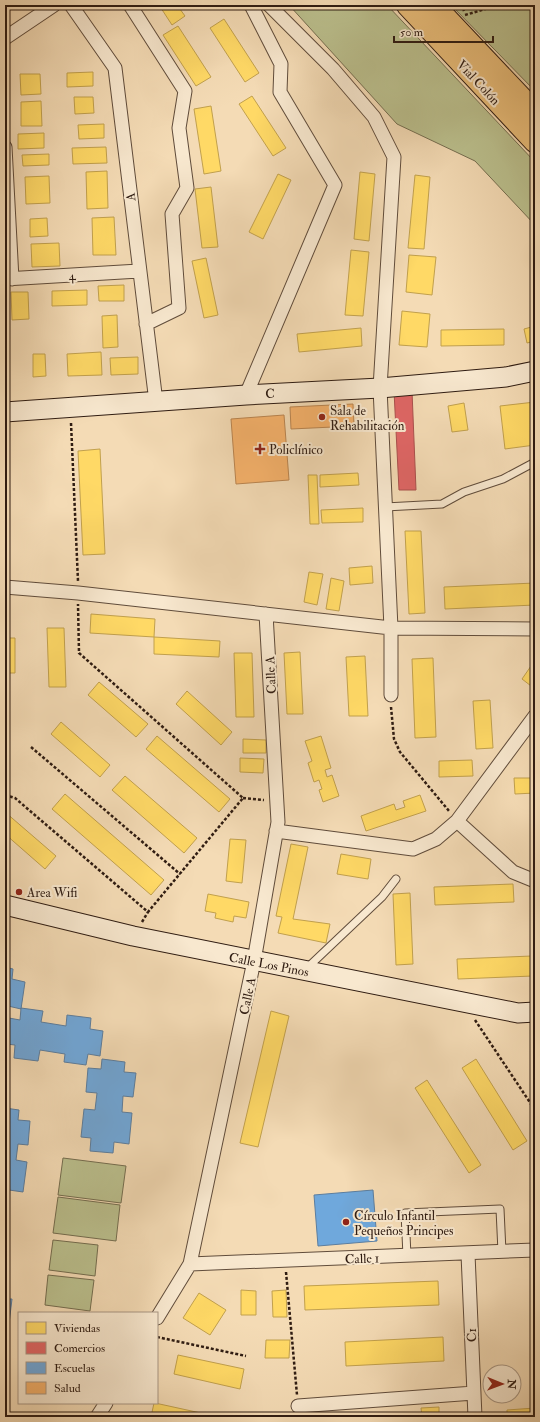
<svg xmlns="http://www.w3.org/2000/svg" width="540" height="1422" viewBox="0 0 540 1422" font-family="'IM FELL Double Pica',serif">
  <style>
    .green { fill: #bbc08e; stroke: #756e50 }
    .homes { fill: #ffd966; stroke: #c1a04d }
    .shops { fill: #e06666; stroke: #ab504d }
    .schools { fill: #6fa8dc; stroke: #5c7e9f }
    .health { fill: #f6b26b; stroke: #ba8550 }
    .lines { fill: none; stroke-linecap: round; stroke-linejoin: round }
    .lane-casing { stroke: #604c3b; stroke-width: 9 }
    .street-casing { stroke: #604c3b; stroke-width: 15 }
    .secondary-casing { stroke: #2f1c12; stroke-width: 21 }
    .primary-casing { stroke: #2f1c12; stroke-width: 23 }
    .path { stroke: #2f1c12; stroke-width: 2.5; stroke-dasharray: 3 2; stroke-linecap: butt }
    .lane { stroke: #f8e8cf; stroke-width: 7 }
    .street { stroke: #f8e8cf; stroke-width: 13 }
    .secondary { stroke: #f8e8cf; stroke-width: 19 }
    .primary { stroke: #eabe7a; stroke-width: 21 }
    .poi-dot { fill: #8f2418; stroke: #f8e8cf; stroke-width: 1.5 }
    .labels { text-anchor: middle; stroke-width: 4; stroke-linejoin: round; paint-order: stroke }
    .street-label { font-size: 13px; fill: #2f1c12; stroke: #f8e8cf }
    .poi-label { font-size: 13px; fill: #2f1c12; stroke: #f8e8cf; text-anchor: start }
  </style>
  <rect width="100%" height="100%" fill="#f4dbb5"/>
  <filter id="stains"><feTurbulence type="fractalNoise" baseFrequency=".005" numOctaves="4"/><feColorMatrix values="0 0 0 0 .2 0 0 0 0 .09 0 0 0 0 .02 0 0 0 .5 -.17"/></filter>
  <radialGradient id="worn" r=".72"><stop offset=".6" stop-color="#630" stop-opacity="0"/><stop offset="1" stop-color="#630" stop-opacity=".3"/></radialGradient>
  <path class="green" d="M289,5H387L535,162V225L475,161L397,124Z
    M451,5H535V91Z
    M63,1158L126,1166L121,1203L58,1195Z
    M58,1197L120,1205L116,1241L53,1233Z
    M53,1240L98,1245L95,1276L49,1270Z
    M48,1275L94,1280L90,1311L45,1305Z
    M363,1413L364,1417H311Z"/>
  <path class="homes" d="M159,5H177L185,16L172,25Z
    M224,19L259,73L245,82L210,28Z
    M178,26L211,77L196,86L163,35Z
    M93,72V86L67,87V73Z
    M20,74H40L41,94L21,95Z
    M252,96L286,148L273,156L239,104Z
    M74,97H93L94,113L75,114Z
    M41,101L42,126H21V102Z
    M211,106L221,171L204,174L194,109Z
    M104,124V138L79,139L78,125Z
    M44,133V148L18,149V134Z
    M106,147L107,163L73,164L72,148Z
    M49,154V165L23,166L22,155Z
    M107,171L108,208L87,209L86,172Z
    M360,172L375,174L369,241L354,239Z
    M278,174L291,180L263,239L249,232Z
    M415,175L430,177L424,249L408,248Z
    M49,176L50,203L26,204L25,177Z
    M211,187L218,247L202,248L195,189Z
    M114,217L116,255H93L92,218Z
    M47,218L48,236L30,237V219Z
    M59,243L60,266L32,267L31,244Z
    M351,250L369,252L363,316L345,315Z
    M409,255L436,257L432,295L406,292Z
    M206,258L218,315L204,318L192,261Z
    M124,285V301H99L98,286Z
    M87,290V305L52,306V291Z
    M11,292H28L29,319L12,320Z
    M402,311L430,314L427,347L399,345Z
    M117,315L118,347L103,348L102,316Z
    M535,326V341L527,343L524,329Z
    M361,328L362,346L299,352L297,334Z
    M504,329V345L441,346V330Z
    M101,352L102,375L68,376L67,354Z
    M33,354H45L46,376L33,377Z
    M138,357V374L111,375L110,358Z
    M535,402V445L505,449L500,406Z
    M464,403L468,430L452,432L448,406Z
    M100,449L105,554L83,555L78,451Z
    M358,473L359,485L320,487V475Z
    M308,475H317L319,524H310Z
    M363,508V522L322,523L321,510Z
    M405,531H421L425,613L409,614Z
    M372,566L373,583L350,585L349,568Z
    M309,572L323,574L317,605L304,602Z
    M331,578L344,581L339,611L326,609Z
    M535,583V605L445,609L444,587Z
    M91,614L155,619L154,637L90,633Z
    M47,628H64L66,687H49Z
    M154,637L220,641L219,657L154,654Z
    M5,638H15V673H5Z
    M300,652L303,714H287L284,653Z
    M234,653H252L254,717H236Z
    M365,656L368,716H349L346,657Z
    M433,658L436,737L415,738L412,659Z
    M531,666L535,669V689L522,679Z
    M99,682L148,724L136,737L88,695Z
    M187,691L232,732L221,745L176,704Z
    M490,700L493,748L476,749L473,701Z
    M61,722L110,765L100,777L51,734Z
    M157,736L230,799L219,812L146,749Z
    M321,736L331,768L325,770L327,777L332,775L339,796L323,802L319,790L322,789L319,780L314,782L308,763L312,761L305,741Z
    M243,739L266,740V753H243Z
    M240,758L264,759L263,773L240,772Z
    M472,760L473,776L439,777V761Z
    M125,776L197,838L184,853L112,790Z
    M514,778H535V793L515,794Z
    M65,794L164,880L151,895L52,809Z
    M420,795L426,811L366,831L361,816L394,804L396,810L405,807L403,801Z
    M5,812L56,856L45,869L5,834Z
    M230,839L246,840L242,883L226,881Z
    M291,844L308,847L293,919L330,924L326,943L278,933L282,917L276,916Z
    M341,854L371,859L368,879L337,874Z
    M513,884L514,902L435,905L434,887Z
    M410,893L413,964L396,965L393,894Z
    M208,894L249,902L246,918L234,916L233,922L215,918L216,913L205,911Z
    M532,912H535V935H533Z
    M532,956L533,976L458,979L457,959Z
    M271,1011L289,1016L258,1147L240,1143Z
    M476,1059L527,1141L513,1150L462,1068Z
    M427,1080L481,1165L469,1173L415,1088Z
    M438,1281L439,1305L305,1310L304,1286Z
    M241,1290L256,1291V1315H241Z
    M286,1290L287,1317H273L272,1291Z
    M199,1293L226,1310L210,1335L183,1318Z
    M443,1337L444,1361L346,1366L345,1342Z
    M266,1340H290L289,1358H265Z
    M178,1355L244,1369L240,1389L174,1374Z
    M154,1403H155L219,1417H151Z
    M439,1407V1417H422L421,1408Z
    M535,1408V1417H507V1410Z"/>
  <path class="shops" d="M394,391H412L416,490H399Z"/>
  <path class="schools" d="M5,967L13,969L12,979L25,982L21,1009L8,1006L7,1015H5Z
    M21,1008L43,1011L41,1022L66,1026L67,1015L91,1018L90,1029L103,1031L100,1056L88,1054L86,1065L64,1062L65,1054L40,1050L38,1061L14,1058L15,1045L6,1044L9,1018L20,1020Z
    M102,1059L125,1062L124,1072L136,1073L133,1097L123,1096L122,1112L132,1113L129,1144L114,1142L113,1153L90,1151L91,1138L81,1137L84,1109L95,1110L97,1093L86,1092L88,1068L101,1069Z
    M5,1108L19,1110L18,1120L30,1121L28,1145L18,1144L16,1160L27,1162L23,1192L9,1190L7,1201H5Z
    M373,1190L377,1241L318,1246L314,1195Z
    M5,1299H12L5,1356Z"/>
  <path class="health" d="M353,404L354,426L291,429L290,407Z
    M284,415L289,480L236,484L231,419Z"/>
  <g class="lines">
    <defs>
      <path id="lane" d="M385,507L442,504L464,492L503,479L535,462
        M306,969L382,897L396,879
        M407,1256L405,1213L500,1209L502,1252"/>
      <path id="street" d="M71,5L115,68L156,402
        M130,5L185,91L179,128L187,188L172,214L179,308L146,324
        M269,5L333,69L374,117L394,157L380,388L391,628V695
        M5,38L54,5
        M5,147L12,279
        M5,279L139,271
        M246,395L335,185L280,92L281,64L251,5
        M5,587L78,593L391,628L535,629
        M457,821L513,872L535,881
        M276,831L413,849L436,839L457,821L535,716
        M468,1254L475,1417
        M190,1264L535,1250
        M157,1318L190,1264L254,961L278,822L266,614
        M298,1406L474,1393
        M97,1417L106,1403"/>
      <path id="secondary" d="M5,412L246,395L380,388L506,377L535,371
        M5,905L133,936L518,1013L535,1012"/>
      <path id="primary" d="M407,5L535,142
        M434,5L535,112"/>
    </defs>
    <use href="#lane" class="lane-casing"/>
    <use href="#street" class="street-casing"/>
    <use href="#secondary" class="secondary-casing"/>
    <use href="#primary" class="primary-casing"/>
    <path class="path" d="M462,5L464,11
      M465,15L499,5
      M71,423L78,581
      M391,707L394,739L400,752L449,811
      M31,747L180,874
      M5,795L15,798L148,912L243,798L79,653L78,604
      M243,798L264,800
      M142,922L148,912
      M475,1020L535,1110
      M286,1272L297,1395
      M157,1337L246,1356"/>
    <use href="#lane" class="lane"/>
    <use href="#street" class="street"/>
    <use href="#secondary" class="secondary"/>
    <use href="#primary" class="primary"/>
  </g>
  <g class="poi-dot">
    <circle cx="322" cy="417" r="4"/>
    <path d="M258 443h4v4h4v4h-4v4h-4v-4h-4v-4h4z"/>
    <circle cx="19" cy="892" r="4"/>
    <circle cx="346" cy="1222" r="4"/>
  </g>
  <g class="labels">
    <g class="street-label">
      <text transform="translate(479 82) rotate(47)" y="5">Vial Colón</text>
      <text transform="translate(130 197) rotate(-97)" y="5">A</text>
      <text transform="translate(72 275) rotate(-3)" y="5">4</text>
      <text transform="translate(270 393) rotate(-3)" y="5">C</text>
      <text transform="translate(270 675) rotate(-93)" y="5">Calle A</text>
      <text transform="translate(269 964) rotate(11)" y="5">Calle Los Pinos</text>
      <text transform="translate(247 996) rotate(-78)" y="5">Calle A</text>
      <text transform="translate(362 1258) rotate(-2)" y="5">Calle 1</text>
      <text transform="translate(471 1335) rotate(-92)" y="5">C1</text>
    </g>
    <g class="poi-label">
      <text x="330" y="415">Sala de<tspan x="330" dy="15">Rehabilitación</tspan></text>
      <text x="269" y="454">Policlínico</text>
      <text x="27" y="897">Area Wifi</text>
      <text x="354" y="1220">Círculo Infantil<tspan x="354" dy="15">Pequeños Principes</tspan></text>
    </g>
  </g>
  <rect width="540" height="1422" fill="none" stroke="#f4dbb5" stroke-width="20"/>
  <rect x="6" y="6" width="528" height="1410" fill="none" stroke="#2f1c12" stroke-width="2"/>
  <rect x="10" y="10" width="520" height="1402" fill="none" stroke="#2f1c12"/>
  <rect x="18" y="1312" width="140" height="92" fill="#f8e8cf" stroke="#a89683"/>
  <rect x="26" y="1322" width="20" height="12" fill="#ffd966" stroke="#a89683"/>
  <text x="54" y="1332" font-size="12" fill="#2f1c12">Viviendas</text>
  <rect x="26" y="1342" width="20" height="12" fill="#e06666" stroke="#a89683"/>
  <text x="54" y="1352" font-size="12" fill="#2f1c12">Comercios</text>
  <rect x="26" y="1362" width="20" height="12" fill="#6fa8dc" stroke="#a89683"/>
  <text x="54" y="1372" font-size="12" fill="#2f1c12">Escuelas</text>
  <rect x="26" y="1382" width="20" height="12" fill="#f6b26b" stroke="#a89683"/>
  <text x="54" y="1392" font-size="12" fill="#2f1c12">Salud</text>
  <g transform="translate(502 1384) rotate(91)"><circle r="19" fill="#f8e8cf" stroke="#a89683"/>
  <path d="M0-3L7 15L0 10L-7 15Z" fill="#8f2418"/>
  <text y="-6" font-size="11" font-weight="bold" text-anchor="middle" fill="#2f1c12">N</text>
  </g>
  <path d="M394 36v6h99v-6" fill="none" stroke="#2f1c12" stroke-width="2"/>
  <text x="400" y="36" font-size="12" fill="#2f1c12" stroke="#f8e8cf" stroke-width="3" paint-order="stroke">50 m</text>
  <rect width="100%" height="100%" filter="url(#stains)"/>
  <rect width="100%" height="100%" fill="url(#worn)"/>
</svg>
